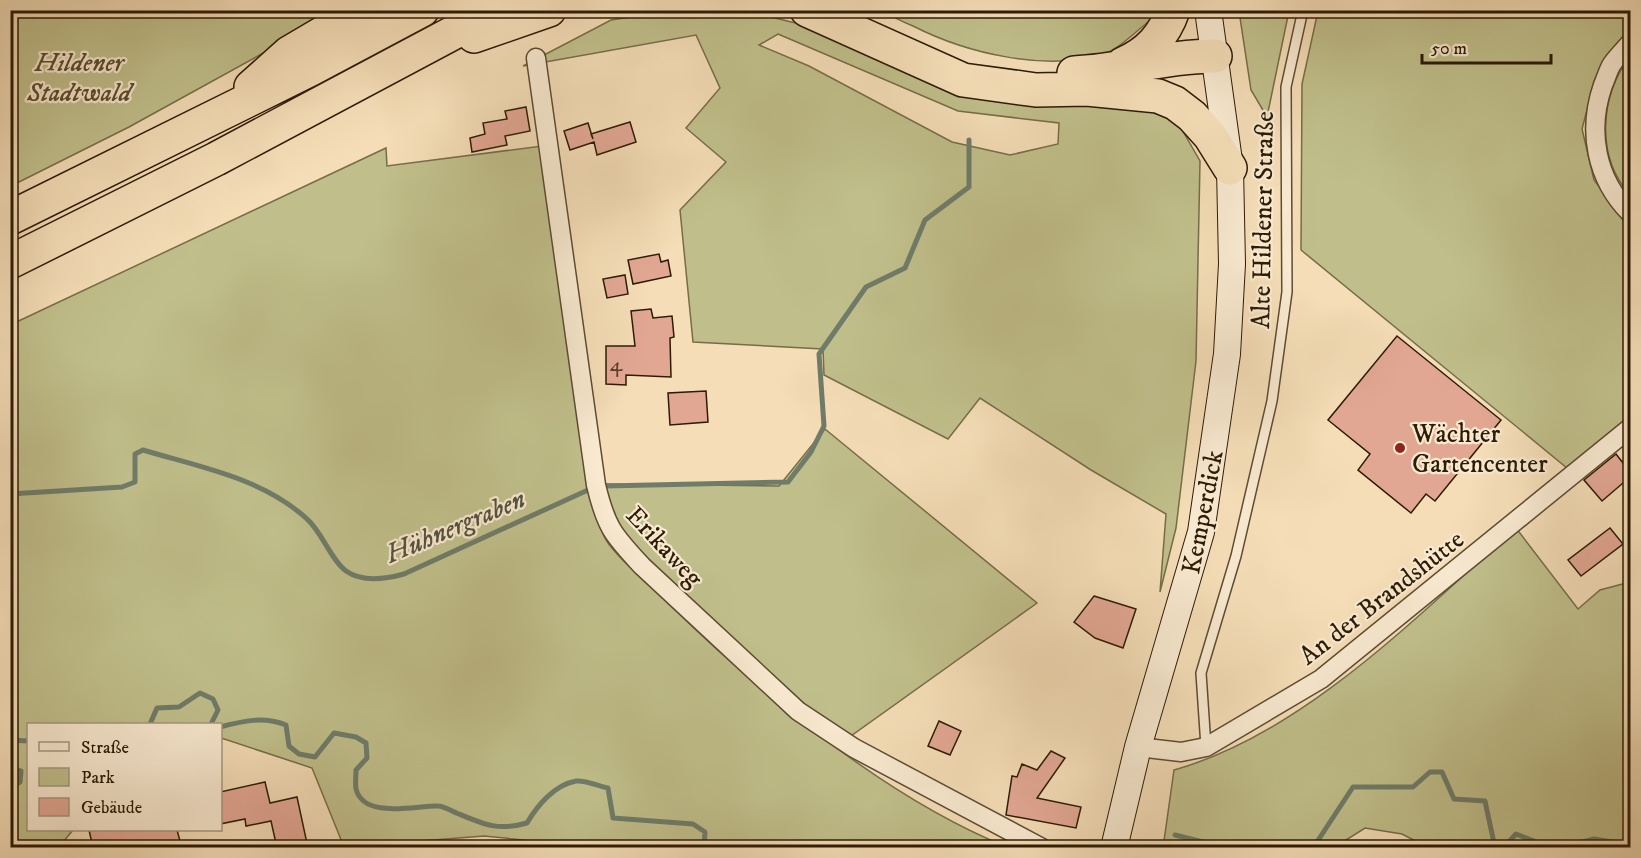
<svg xmlns="http://www.w3.org/2000/svg" width="1641" height="858" viewBox="0 0 1641 858" font-family="'IM FELL DW Pica',serif">
  <style>
    .green { fill: #c0bf8b; stroke: #766d48; stroke-width: 1.5; fill-rule: evenodd }
    .water { fill: #9cbcab; stroke: #6f7c69; stroke-width: 1.5 }
    .lines { fill: none; stroke-linecap: round; stroke-linejoin: round }
    .stream { stroke: #6f7c69; stroke-width: 5 }
    .building { fill: #e2a793; stroke: #2c1b05; stroke-width: 1.5 }
    .lane-casing { stroke: #5e4c32; stroke-width: 12 }
    .street-casing { stroke: #5e4c32; stroke-width: 21 }
    .secondary-casing { stroke: #2c1b05; stroke-width: 28 }
    .highway-casing { stroke: #2c1b05; stroke-width: 36 }
    .lane { stroke: #f8e9d0; stroke-width: 9 }
    .street { stroke: #f8e9d0; stroke-width: 18 }
    .secondary { stroke: #f8e9d0; stroke-width: 26 }
    .highway { stroke: #f4ddb7; stroke-width: 33 }
    .poi-dot { fill: #8f2418; stroke: #f8e9d0; stroke-width: 2 }
    .labels { text-anchor: middle; stroke-width: 4.5; stroke-linejoin: round; paint-order: stroke }
    .number-label { font-size: 22px; fill: #5a3e28 }
    .park-label { font-size: 26px; font-style: italic; fill: #584c2d; stroke: #f8e9d0 }
    .street-label { font-size: 26px; fill: #2c1b05; stroke: #f8e9d0 }
    .poi-label { font-size: 26px; fill: #2c1b05; stroke: #f8e9d0; text-anchor: start }
    .water-label { font-size: 27px; font-style: italic; fill: #53533f; stroke: #f8e9d0 }
  </style>
  <rect width="100%" height="100%" fill="#f4ddb7"/>
  <filter id="stains"><feTurbulence type="fractalNoise" baseFrequency=".00333" numOctaves="4"/><feColorMatrix values="0 0 0 0 .2 0 0 0 0 .09 0 0 0 0 .02 0 0 0 .5 -.17"/></filter>
  <radialGradient id="worn" r=".72"><stop offset=".6" stop-color="#630" stop-opacity="0"/><stop offset="1" stop-color="#630" stop-opacity=".3"/></radialGradient>
  <path class="green" d="M975,10L1153,11L1152,19C1138,29 1121,48 1104,54C1045,72 966,53 913,26C903,22 893,18 885,11H936L953,17Z
    M11,11H327L276,46L129,127L11,186Z
    M671,11H735L767,16L1150,110L1177,121L1200,161L1196,361L1176,528L1160,592L1166,514L1091,470L980,398L948,439L824,375L823,349L693,342L680,210L726,162L686,128L720,88L696,35L523,66L611,20ZM778,34L958,111L1059,123L1058,144L1010,155L952,142L809,66L759,45Z
    M1239,11H1289L1267,117L1251,90Z
    M1318,11H1630V28L1595,79L1582,129L1594,180L1630,227V397L1627,400L1623,422L1567,468L1301,250L1302,84Z
    M1630,56V195C1595,156 1600,96 1630,56Z
    M542,146L595,514C599,523 602,535 608,543C624,565 650,584 669,604C762,695 886,798 1007,847L604,848L484,836L344,847L312,768L221,738L220,724H28V830H73L64,841L11,843L10,325L386,148L387,166Z
    M825,429L1037,603L848,738L788,694L621,538L601,484L779,486Z
    M1516,528L1578,609L1600,590L1630,582V847H1427L1402,834L1365,828L1335,847L1163,848L1174,770C1303,734 1417,616 1516,528Z"/>
  <path class="water" d="M936,11H975L953,17Z"/>
  <g class="lines">
    <path class="stream" d="M605,486L788,482L811,452L824,426L819,354L866,287L905,268L925,220L969,187V140
      M10,494L122,487L135,482V454L143,450C199,467 263,478 307,519C322,532 331,560 346,571C363,583 386,579 404,574L588,490
      M150,724L157,708L179,707L200,693L213,699L218,710L211,724
      M220,727C243,721 263,716 286,725L289,746L299,754L315,757L334,733L356,737L366,743L367,758L356,770C356,776 355,783 356,789C364,820 417,805 438,806C444,806 453,812 459,814C485,825 499,831 527,823C537,806 554,785 576,781C585,780 599,786 608,788L613,818L693,824L705,832L704,848
      M10,740L28,741
      M10,767L21,771L20,782L10,788
      M1175,835L1211,844L1213,848
      M1313,848L1353,787H1413L1430,772H1442L1454,799L1485,801L1494,843L1504,847L1516,834L1552,848
      M1559,848L1594,839L1625,844
      M1623,848L1630,838"/>
  </g>
  <path class="building" d="M526,107L530,131L505,136L507,145L472,152L470,138L485,134L483,123L507,119L505,111Z
    M630,122L636,142L597,155L594,142L570,150L564,131L588,123L593,139L591,134Z
    M659,254L661,262L668,260L671,276L633,284L628,260Z
    M625,275L628,294L607,298L603,279Z
    M651,309L653,318L672,316L674,337L670,338L671,377L626,375V385L606,384V346H635L631,311Z
    M1397,336L1501,420L1435,501L1426,494L1411,513L1358,470L1370,454L1328,420Z
    M706,391L708,422L670,425L668,393Z
    M1616,454L1630,472V477L1602,501L1584,480Z
    M1610,528L1623,544L1581,576L1568,560Z
    M1094,596L1136,609L1123,648L1095,638L1074,622Z
    M939,721L961,731L950,755L928,746Z
    M1051,751L1065,758L1037,798L1081,807L1076,828L1006,815L1012,776L1017,777L1022,764L1037,770Z
    M265,782L270,803L297,797L308,848H277L271,821L246,826L245,819L220,824V792Z
    M89,830H177L180,841L152,848H93Z"/>
  <g class="lines">
    <defs>
      <path id="lane" d="M1206,747L1201,673L1236,556L1272,401L1287,292L1286,87L1303,10"/>
      <path id="street" d="M1630,43C1624,50 1617,57 1612,64C1608,70 1606,79 1603,85C1587,131 1596,179 1630,213
        M536,58L596,485C606,527 613,535 642,566L798,711L854,748L1042,848
        M1138,747L1181,752L1206,747L1321,679L1630,428"/>
      <path id="secondary" d="M1114,848L1138,747L1201,532L1227,354L1232,264L1230,168L1208,10"/>
      <path id="highway" d="M807,10L963,80L1036,90L1087,89L1158,96L1175,103L1192,116L1210,136L1230,168
        M474,36L549,10
        M1123,64C1148,53 1164,36 1173,10
        M1074,73C1122,71 1167,56 1215,56
        M251,87L289,53L362,10
        M10,218L311,69L422,10
        M10,262L216,159L496,10"/>
    </defs>
    <use href="#lane" class="lane-casing"/>
    <use href="#street" class="street-casing"/>
    <use href="#secondary" class="secondary-casing"/>
    <use href="#highway" class="highway-casing"/>
    <use href="#lane" class="lane"/>
    <use href="#street" class="street"/>
    <use href="#secondary" class="secondary"/>
    <use href="#highway" class="highway"/>
  </g>
  <circle class="poi-dot" cx="1400" cy="448" r="6"/>
  <g class="labels">
    <g class="number-label">
      <text x="616" y="371">4</text>
    </g>
    <g class="park-label">
      <text x="79" y="71">Hildener<tspan x="79" dy="30">Stadtwald</tspan></text>
    </g>
    <g class="street-label">
      <text transform="translate(1262 220) rotate(-89)" y="9">Alte Hildener Straße</text>
      <text transform="translate(1202 512) rotate(-79)" y="9">Kemperdick</text>
      <text transform="translate(665 546) rotate(47)" y="9">Erikaweg</text>
      <text transform="translate(1381 597) rotate(-38)" y="9">An der Brandshütte</text>
    </g>
    <g class="poi-label">
      <text x="1412" y="442">Wächter<tspan x="1412" dy="30">Gartencenter</tspan></text>
    </g>
    <g class="water-label">
      <text transform="translate(455 526) rotate(-23)" y="9">Hühnergraben</text>
    </g>
  </g>
  <rect width="1641" height="858" fill="none" stroke="#f4ddb7" stroke-width="36"/>
  <rect x="12" y="12" width="1617" height="834" fill="none" stroke="#2c1b05" stroke-width="3"/>
  <rect x="18" y="18" width="1605" height="822" fill="none" stroke="#2c1b05" stroke-width="1.5"/>
  <rect x="27" y="723" width="195" height="108" fill="#f8e9d0" stroke="#a6977f" stroke-width="1.5"/>
  <rect x="39" y="742" width="30" height="9" fill="#f8e9d0" stroke="#a6977f" stroke-width="1.5"/>
  <text x="81" y="753" font-size="18" fill="#2c1b05">Straße</text>
  <rect x="39" y="768" width="30" height="18" fill="#c0bf8b" stroke="#a6977f" stroke-width="1.5"/>
  <text x="81" y="783" font-size="18" fill="#2c1b05">Park</text>
  <rect x="39" y="798" width="30" height="18" fill="#e2a793" stroke="#a6977f" stroke-width="1.5"/>
  <text x="81" y="813" font-size="18" fill="#2c1b05">Gebäude</text>
  <path d="M1422 54v9h129v-9" fill="none" stroke="#2c1b05" stroke-width="3"/>
  <text x="1431" y="54" font-size="18" fill="#2c1b05" stroke="#f8e9d0" stroke-width="4.5" paint-order="stroke">50 m</text>
  <rect width="100%" height="100%" filter="url(#stains)"/>
  <rect width="100%" height="100%" fill="url(#worn)"/>
</svg>
